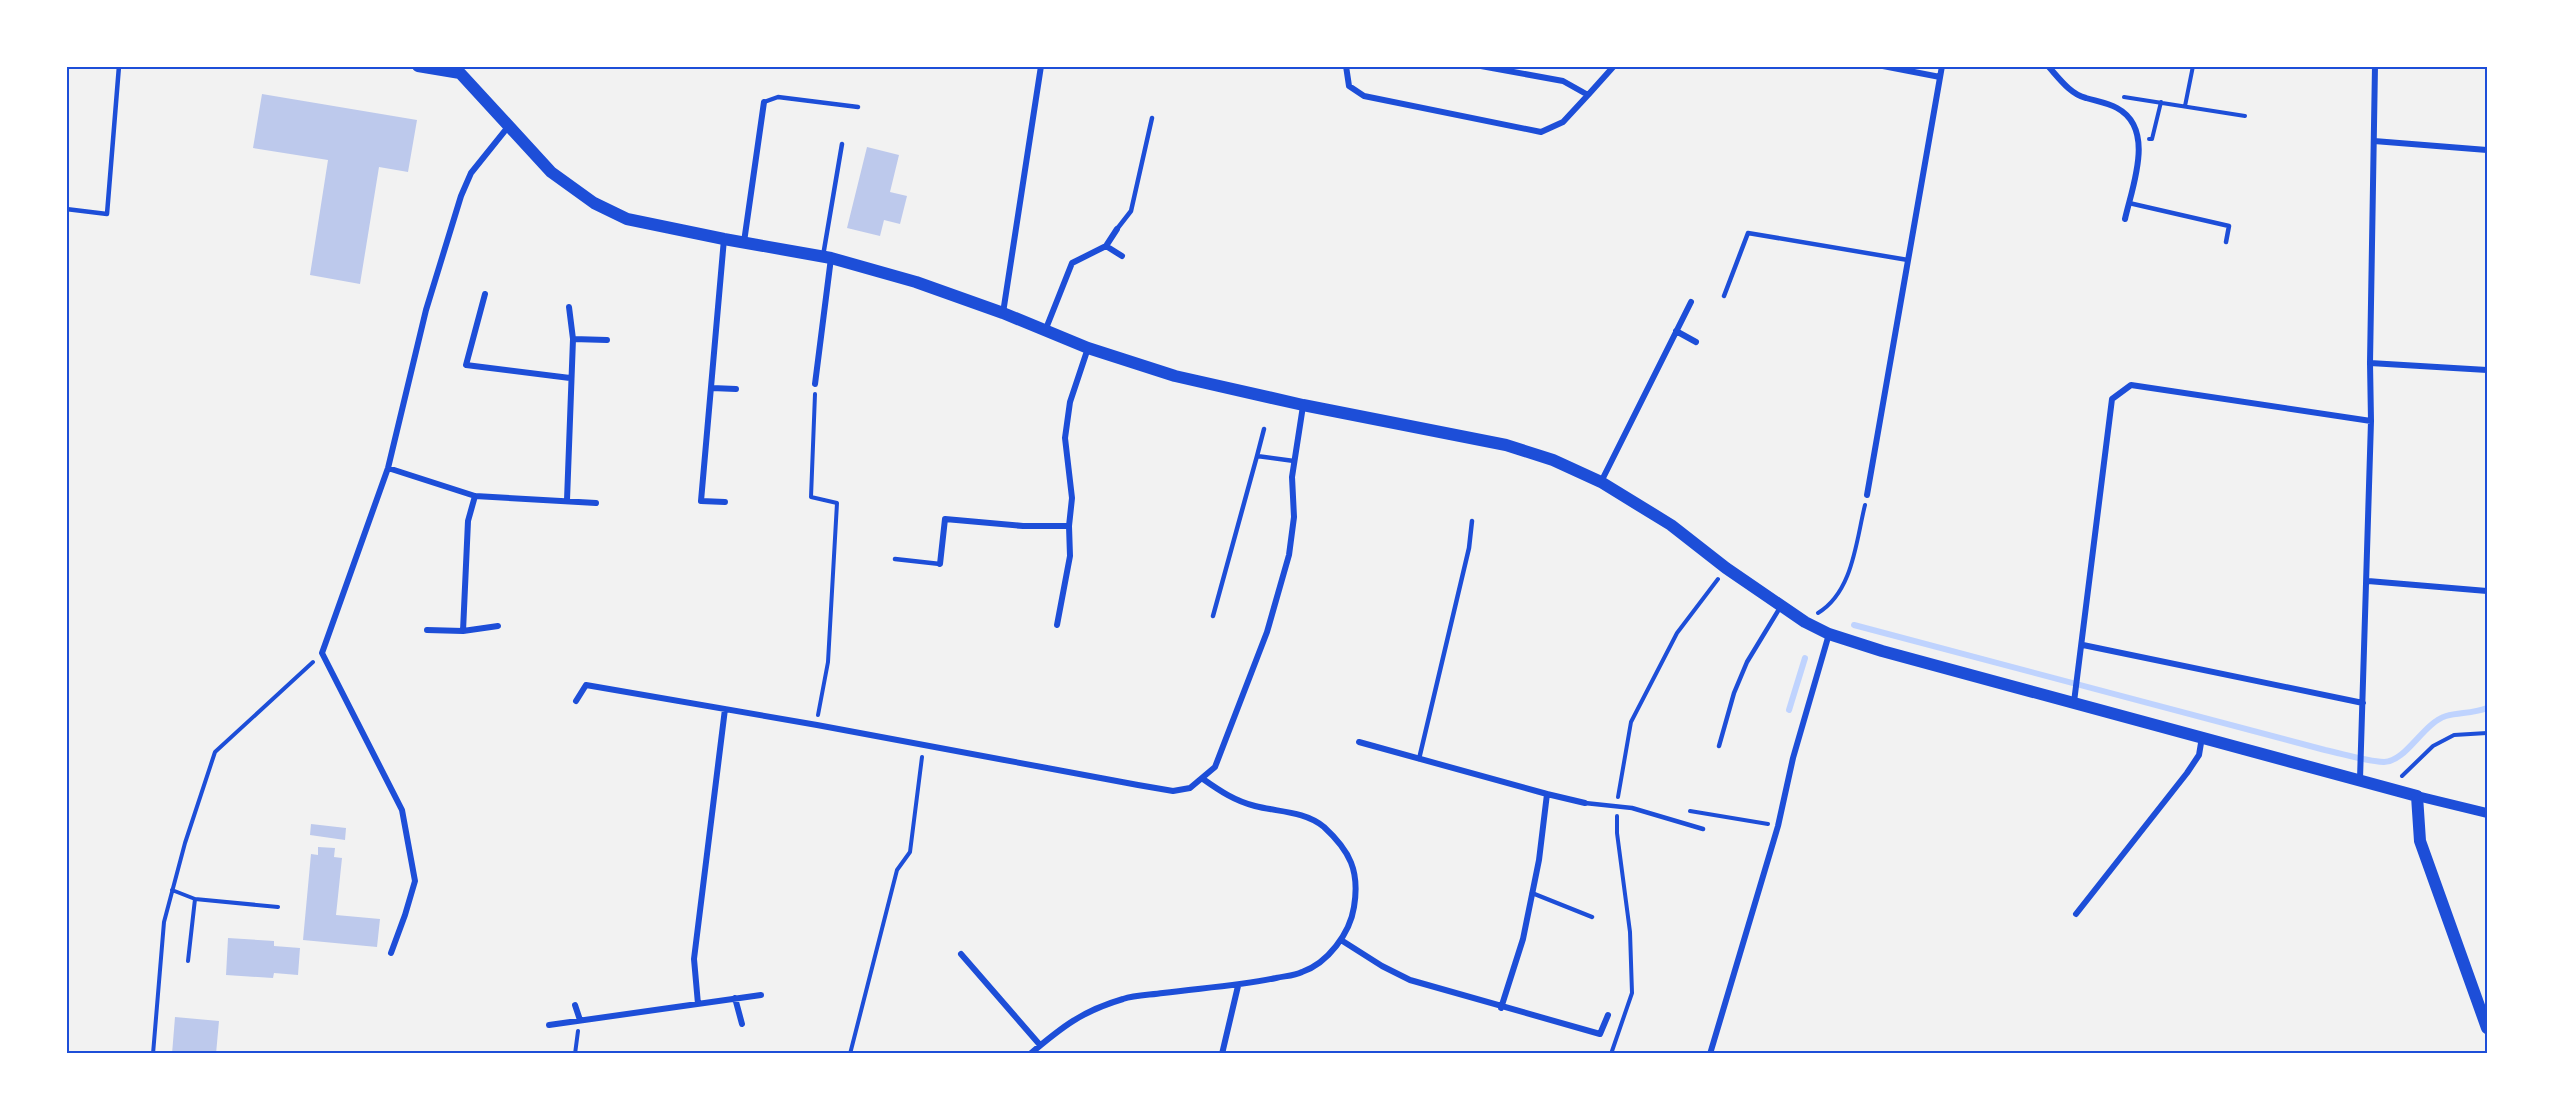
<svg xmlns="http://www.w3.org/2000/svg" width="2553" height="1120" viewBox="0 0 2553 1120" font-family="Quicksand,sans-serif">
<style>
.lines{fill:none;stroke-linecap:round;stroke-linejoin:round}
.stream{stroke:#bfd3fe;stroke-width:6}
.building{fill:#bdc9ec}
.path{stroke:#1d4ed8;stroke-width:4}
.service{stroke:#1d4ed8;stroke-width:4.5}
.minor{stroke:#1d4ed8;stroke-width:6}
.tertiary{stroke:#1d4ed8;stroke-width:10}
.secondary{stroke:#1d4ed8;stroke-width:12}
.neatline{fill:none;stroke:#1d4ed8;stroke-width:2}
</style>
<rect width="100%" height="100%" fill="#f2f2f2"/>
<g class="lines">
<!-- stream -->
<path class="stream" d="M 1854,625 L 2325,750 C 2344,754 2365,761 2384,762 C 2406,762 2423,723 2446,716 C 2460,712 2472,714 2487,708
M 1789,710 L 1805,658"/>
</g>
<!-- building -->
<path class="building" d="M 262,94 L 417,120 L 408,172 L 379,167 L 360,284 L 310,275 L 328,160 L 253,148 Z
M 867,147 L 899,155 L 890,192 L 907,196 L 900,224 L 884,220 L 880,236 L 847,228 Z
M 311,824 L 346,828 L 345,840 L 310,835 Z
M 318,847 L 335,848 L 334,857 L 342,858 L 336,915 L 380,919 L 377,947 L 303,940 L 311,854 L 318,855 Z
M 228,938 L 274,941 L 274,946 L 300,948 L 298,975 L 274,973 L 273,978 L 226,975 Z
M 175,1017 L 219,1021 L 216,1054 L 172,1054 Z"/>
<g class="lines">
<!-- path -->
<path class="path" d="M 2124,97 L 2245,116
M 2185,106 L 2193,66
M 2149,139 L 2152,139 L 2161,102
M 815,394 L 811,497 L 837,503 L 828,662 L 818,715
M 1818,613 C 1853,592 1856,541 1865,505
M 2402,776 L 2433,746 L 2454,735 L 2487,733
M 1618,797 L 1631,722 L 1677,633 L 1718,579
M 1690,811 L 1768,824
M 172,890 L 195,899 L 278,907
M 188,961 L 195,899
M 153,1054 L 164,922 L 185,843 L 215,752 L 313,662
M 575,1054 L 578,1031
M 850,1054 L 897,870 L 910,852 L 922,757
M 1611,1054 L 1632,993 L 1630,932 L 1617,833 L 1617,816"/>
<!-- service -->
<path class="service" d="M 764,102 L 778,97 L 858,107
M 2129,203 L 2229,226 L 2226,242
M 66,209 L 107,214 L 119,66
M 1117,229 L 1131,211 L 1152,118
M 823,256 L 842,144
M 1724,296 L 1748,233 L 1908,260
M 1257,456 L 1264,429
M 895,559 L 940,564
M 1213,616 L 1257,456 L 1294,461
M 1719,746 L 1734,693 L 1747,662 L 1781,606
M 1419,759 L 1469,548 L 1472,521
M 1585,803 L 1632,808 L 1703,829
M 1532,893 L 1592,917"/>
<!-- minor -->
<path class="minor" d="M 1346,66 L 1349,86 L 1364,96 L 1541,132 L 1563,122 L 1588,95 L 1563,81 L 1481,66
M 1883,66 L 1940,77
M 2048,66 C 2059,78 2070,94 2086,98 C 2096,101 2108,103 2117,108 C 2156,129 2132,187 2125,219
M 1588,95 L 1614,66
M 2374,141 L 2487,150
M 724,239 L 701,501 L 725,502
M 744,242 L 764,102
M 1106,246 L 1122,256
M 485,294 L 466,365 L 570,378
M 1003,313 L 1041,66
M 1045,331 L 1072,263 L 1106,246 L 1117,229
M 1676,331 L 1696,342
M 573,339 L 607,340
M 2370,363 L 2487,370
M 815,384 L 831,258
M 712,388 L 736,389
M 388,468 L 475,496 L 596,503
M 1601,482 L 1691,302
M 1867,495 L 1942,66
M 567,500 L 573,339 L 569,307
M 940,564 L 945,519 L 1023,526 L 1069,526 L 1072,498 L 1065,438 L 1070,402 L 1088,348
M 2368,581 L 2487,591
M 1057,625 L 1070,556 L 1069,526
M 427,630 L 463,631 L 498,626
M 463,631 L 468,521 L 475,496
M 2083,645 L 2363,703
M 576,701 L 586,685 L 817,725 L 1138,785 L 1173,791 L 1190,788 L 1215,767 L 1267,632 L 1289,555 L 1294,517 L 1292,477 L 1303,406
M 2074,702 L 2112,399 L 2131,385 L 2371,421
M 1359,742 L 1547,794
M 2360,779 L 2371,421 L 2370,363 L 2375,66
M 2076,914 L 2187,773 L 2199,755 L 2202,737
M 1341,940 L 1382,966 L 1410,980 L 1600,1034 L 1608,1015
M 391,953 L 405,915 L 415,881 L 402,810 L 322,653 L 388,468 L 426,310 L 461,196 L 471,173 L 508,127
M 961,954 L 1040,1045
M 735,998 L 742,1024
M 698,1004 L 694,959 L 725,709
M 575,1005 L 580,1020
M 1501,1008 L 1523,939 L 1539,860 L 1547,794 L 1585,803
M 549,1025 L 761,995
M 1030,1054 C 1062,1027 1082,1011 1123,999 C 1135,995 1150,995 1163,993 C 1201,988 1238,986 1276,978 C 1284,976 1294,976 1302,972 C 1328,963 1350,933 1354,907 C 1360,871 1350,851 1324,827 C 1305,811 1278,812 1255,806 C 1235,801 1220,791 1203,779
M 1222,1054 L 1238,986
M 1710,1054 L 1778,826 L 1793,758 L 1829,634"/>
<!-- tertiary -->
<path class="tertiary" d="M 2417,796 L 2487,813"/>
<!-- secondary -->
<path class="secondary" d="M 418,66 L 460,73
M 460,73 L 551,172 L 594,203 L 627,219 L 724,239 L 831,258 L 916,282 L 1003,313 L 1088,348 L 1175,376 L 1303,405 L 1506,445 L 1553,460 L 1601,482 L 1671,525 L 1726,568 L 1805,622 L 1829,634 L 1882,651 L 2417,796 L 2420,841 L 2487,1028"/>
</g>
<!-- border -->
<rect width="2553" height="1120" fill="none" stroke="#ffffff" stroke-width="135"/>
<rect x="68" y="68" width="2418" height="984" class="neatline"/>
</svg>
